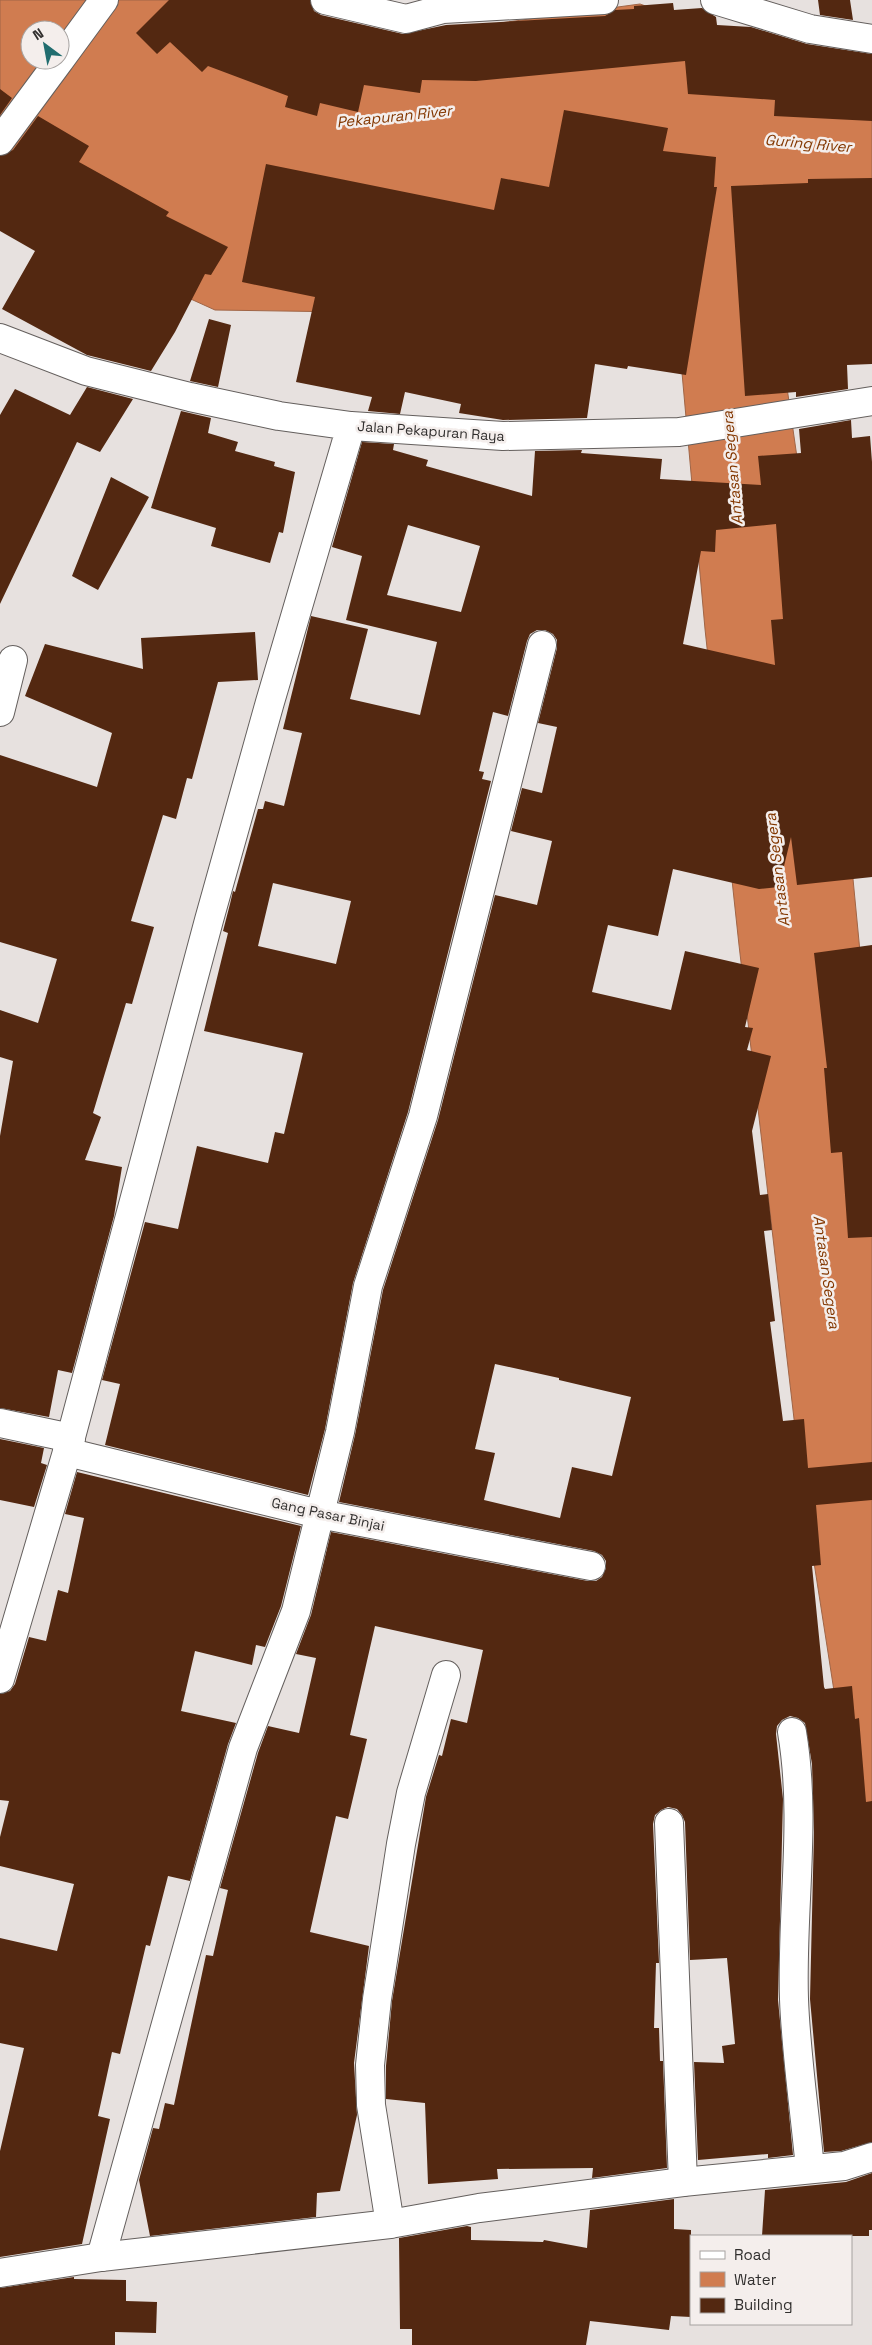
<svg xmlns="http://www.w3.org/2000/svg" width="872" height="2345" viewBox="0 0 872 2345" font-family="'Space Grotesk',sans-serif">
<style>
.water{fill:#d07c50;stroke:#a06546;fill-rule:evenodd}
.building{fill:#532811;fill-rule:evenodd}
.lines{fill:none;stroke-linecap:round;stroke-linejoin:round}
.minor-casing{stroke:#645f5d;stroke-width:30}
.tertiary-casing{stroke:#645f5d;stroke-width:30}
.minor{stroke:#fff;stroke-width:28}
.tertiary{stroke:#fff;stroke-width:28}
.labels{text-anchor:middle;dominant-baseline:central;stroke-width:5;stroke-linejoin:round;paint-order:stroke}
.street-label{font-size:14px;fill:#312f2e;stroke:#f4eeec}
.water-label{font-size:15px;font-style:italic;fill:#833700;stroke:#f4eeec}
</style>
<rect width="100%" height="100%" fill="#e7e1df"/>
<!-- water -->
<path class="water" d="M 0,0 L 250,0 L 397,37 L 640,4 L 777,53 L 872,74 L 872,290 L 775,304 L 844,785 L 872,1077 L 872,1834 L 839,1723 L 801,1479 L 739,945 L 705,629 L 677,317 L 215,310 L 65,242 L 0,201 ZM 30,30 L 60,30 L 60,60 L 30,60 Z"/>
<!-- building -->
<path class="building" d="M 169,0 L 310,0 L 314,11 L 321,15 L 403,34 L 446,25 L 605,16 L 615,10 L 634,9 L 634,6 L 673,3 L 674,10 L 702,8 L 716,17 L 717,25 L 751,27 L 807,44 L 872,54 L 872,121 L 774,116 L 775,100 L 688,94 L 685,61 L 476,81 L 422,80 L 420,93 L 364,85 L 358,112 L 320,103 L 317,116 L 285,107 L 288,96 L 208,66 L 202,72 L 170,42 L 157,54 L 136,33 Z
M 818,0 L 850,0 L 853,20 L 820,15 Z
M 0,89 L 12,98 L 0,115 Z
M 564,110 L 668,128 L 663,151 L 716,157 L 714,187 L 717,187 L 686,375 L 628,366 L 627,369 L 595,364 L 587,418 L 503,420 L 459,413 L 461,404 L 405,392 L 400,414 L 368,411 L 372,397 L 296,382 L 315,297 L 242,282 L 266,164 L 494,210 L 501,178 L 549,187 Z
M 38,116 L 89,146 L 79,162 L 169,212 L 166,216 L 228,247 L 211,275 L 205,274 L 175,332 L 151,371 L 87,355 L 2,309 L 35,251 L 0,231 L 0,156 L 13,150 Z
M 872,178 L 872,364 L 847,365 L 848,389 L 796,397 L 796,392 L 745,396 L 731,186 L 808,183 L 808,179 Z
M 209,319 L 231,325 L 218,387 L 190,381 Z
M 87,387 L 133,399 L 100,452 L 77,442 L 0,604 L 0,415 L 15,389 L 70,415 Z
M 181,411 L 211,418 L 208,433 L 238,442 L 235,451 L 275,462 L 274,466 L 295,472 L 283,533 L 279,532 L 270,563 L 211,546 L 216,528 L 151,508 Z
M 851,420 L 852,438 L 870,436 L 872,462 L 872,877 L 797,885 L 791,837 L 779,887 L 759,889 L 673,869 L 658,936 L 608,925 L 592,992 L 671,1010 L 685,951 L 759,968 L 745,1027 L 753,1028 L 747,1050 L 771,1056 L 752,1131 L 760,1195 L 768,1194 L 772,1230 L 764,1231 L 775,1321 L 770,1322 L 783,1421 L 804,1419 L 808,1468 L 872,1462 L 872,1500 L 816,1505 L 821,1565 L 812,1566 L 824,1687 L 825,1689 L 852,1686 L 855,1719 L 859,1718 L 866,1802 L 872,1801 L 872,2142 L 841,2151 L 824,2152 L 810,1999 L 814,1832 L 812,1764 L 805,1723 L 798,1718 L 790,1716 L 782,1720 L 777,1726 L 776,1734 L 783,1799 L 778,2000 L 793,2155 L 768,2158 L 768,2154 L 698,2160 L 694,2062 L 724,2063 L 722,2046 L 735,2044 L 727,1958 L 690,1960 L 685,1822 L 682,1815 L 677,1809 L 668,1807 L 661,1810 L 655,1815 L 653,1824 L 659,1963 L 656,1963 L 654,2028 L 659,2028 L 660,2061 L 663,2061 L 667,2168 L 592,2178 L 593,2168 L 497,2169 L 498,2179 L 428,2184 L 425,2103 L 386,2099 L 386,2066 L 392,2001 L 426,1797 L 439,1755 L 442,1756 L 451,1719 L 467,1723 L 483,1650 L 375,1626 L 350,1735 L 367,1739 L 348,1819 L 336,1816 L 310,1932 L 369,1946 L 354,2063 L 357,2115 L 340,2191 L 317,2193 L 316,2217 L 150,2236 L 139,2180 L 153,2128 L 159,2129 L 165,2103 L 174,2105 L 206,1955 L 213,1956 L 228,1890 L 220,1888 L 258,1753 L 268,1726 L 299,1733 L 316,1658 L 296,1654 L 311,1615 L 331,1532 L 588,1581 L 596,1581 L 602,1577 L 606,1568 L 606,1561 L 602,1555 L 594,1551 L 339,1502 L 355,1435 L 383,1290 L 438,1120 L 495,895 L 537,905 L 552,841 L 511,831 L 522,788 L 542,793 L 557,727 L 538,723 L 557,648 L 557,640 L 553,634 L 545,630 L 537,630 L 530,634 L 527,641 L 508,716 L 493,712 L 479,771 L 484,772 L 482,779 L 491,781 L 408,1112 L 353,1283 L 325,1429 L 308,1495 L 105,1445 L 120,1384 L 102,1380 L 145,1222 L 178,1229 L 197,1146 L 268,1163 L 275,1132 L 284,1134 L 303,1053 L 204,1031 L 228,933 L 223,931 L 230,904 L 233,891 L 235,892 L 258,809 L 263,809 L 265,801 L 284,806 L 302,733 L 283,729 L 311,616 L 368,629 L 350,699 L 420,715 L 437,642 L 346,620 L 362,556 L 332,547 L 362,442 L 394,444 L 393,450 L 428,460 L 426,466 L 532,496 L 535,451 L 582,450 L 581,453 L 662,459 L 660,479 L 761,485 L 758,456 L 801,453 L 799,429 ZM 776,524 L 783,619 L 771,620 L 775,665 L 683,644 L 701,551 L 715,552 L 716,530 ZM 408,525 L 480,546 L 461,612 L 387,595 ZM 273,883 L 351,901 L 336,964 L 258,946 ZM 495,1364 L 559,1378 L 559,1380 L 631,1397 L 612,1476 L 572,1467 L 560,1518 L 484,1500 L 495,1453 L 475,1449 Z
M 111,477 L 149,497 L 98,590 L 72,576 Z
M 255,632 L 258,680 L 218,682 L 192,779 L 187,778 L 176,819 L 163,815 L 131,921 L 154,927 L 132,1004 L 126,1003 L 93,1113 L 101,1117 L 85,1160 L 122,1167 L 114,1216 L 72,1373 L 58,1370 L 49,1417 L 0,1408 L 0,1136 L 13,1061 L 0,1057 L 0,1010 L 38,1023 L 57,959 L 0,942 L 0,755 L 97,787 L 112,733 L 25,696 L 45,644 L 143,669 L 141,638 Z
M 872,945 L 872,1237 L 848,1238 L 842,1152 L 831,1153 L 824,1068 L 827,1068 L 814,953 Z
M 0,1439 L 44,1448 L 41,1463 L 47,1465 L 34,1507 L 0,1500 Z
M 77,1472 L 301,1526 L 281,1606 L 265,1647 L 256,1645 L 252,1665 L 195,1651 L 181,1711 L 236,1723 L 228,1744 L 190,1881 L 168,1876 L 150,1946 L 146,1945 L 120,2054 L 112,2052 L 98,2116 L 110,2119 L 82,2244 L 0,2257 L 0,2151 L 24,2048 L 0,2043 L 0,1938 L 57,1951 L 74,1884 L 0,1866 L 0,1837 L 9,1801 L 0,1800 L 0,1694 L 10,1691 L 15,1684 L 29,1637 L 46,1641 L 58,1590 L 68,1593 L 84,1518 L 65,1514 Z
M 872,2173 L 872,2230 L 869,2230 L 869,2236 L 762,2236 L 765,2190 L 846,2182 Z
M 674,2199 L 674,2229 L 691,2230 L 691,2317 L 671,2316 L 669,2330 L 590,2321 L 586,2345 L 412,2345 L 412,2329 L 400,2329 L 399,2238 L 467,2226 L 471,2227 L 471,2240 L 543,2242 L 544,2240 L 587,2248 L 590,2210 Z
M 74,2277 L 74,2279 L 126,2280 L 126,2301 L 157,2302 L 156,2333 L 115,2332 L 115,2345 L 0,2345 L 0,2288 Z"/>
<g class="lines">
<defs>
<path id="minor" d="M 325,0 L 406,19 L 443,9 L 604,0
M 715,0 L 810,29 L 872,39
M 60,60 L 104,0
M 0,141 L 60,60
M 0,712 L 13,660
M 0,1423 L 71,1438
M 67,1452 L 319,1514 L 591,1566
M 792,1732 C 807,1820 791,1910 794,1999 C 796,2055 805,2113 810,2169
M 669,1823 L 683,2182
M 390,2224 L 371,2105 L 370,2065 L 377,1999 L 401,1844 L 411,1793 L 446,1675
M 101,2257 L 243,1748 L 296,1611 L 340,1432 L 368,1286 L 423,1116 L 542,645"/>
<path id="tertiary" d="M 0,338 L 86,371 L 190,397 L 279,416 L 351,426 L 503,436 L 679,432 L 872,401
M 0,1679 L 67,1452 L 209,920 L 270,702 L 351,426
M 0,2273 L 101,2257 L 390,2224 L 479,2208 L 683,2182 L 844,2166 L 872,2157"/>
</defs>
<!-- minor casing -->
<use href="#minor" class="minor-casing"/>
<!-- tertiary casing -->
<use href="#tertiary" class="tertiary-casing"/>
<!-- minor -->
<use href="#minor" class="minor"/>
<!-- tertiary -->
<use href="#tertiary" class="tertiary"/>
</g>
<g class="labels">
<!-- street labels -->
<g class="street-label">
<text transform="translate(431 431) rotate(4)">Jalan Pekapuran Raya</text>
<text transform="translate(328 1514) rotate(12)">Gang Pasar Binjai</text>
</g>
<!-- water labels -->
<g class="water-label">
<text transform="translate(394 116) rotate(-6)">Pekapuran River</text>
<text transform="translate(808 143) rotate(5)">Guring River</text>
<text transform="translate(732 468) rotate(-95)">Antasan Segera</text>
<text transform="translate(777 870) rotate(-97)">Antasan Segera</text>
<text transform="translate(827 1272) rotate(82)">Antasan Segera</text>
</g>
</g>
<!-- legend -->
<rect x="690" y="2235" width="162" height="90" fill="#f4eeec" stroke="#a6a2a0"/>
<rect x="700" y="2251" width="25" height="8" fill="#ffffff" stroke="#a6a2a0"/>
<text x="734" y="2260" font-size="15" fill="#312f2e">Road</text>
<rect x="700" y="2272" width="25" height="15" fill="#d07c50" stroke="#a6a2a0"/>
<text x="734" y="2285" font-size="15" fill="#312f2e">Water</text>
<rect x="700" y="2298" width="25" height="15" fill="#532811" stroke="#a6a2a0"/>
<text x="734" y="2310" font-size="15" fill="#312f2e">Building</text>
<!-- north arrow -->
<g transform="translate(45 45) rotate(328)"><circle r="24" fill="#f4eeec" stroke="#a6a2a0"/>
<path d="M0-4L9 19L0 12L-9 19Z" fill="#216d6f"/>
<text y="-8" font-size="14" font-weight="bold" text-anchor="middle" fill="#312f2e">N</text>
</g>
</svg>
